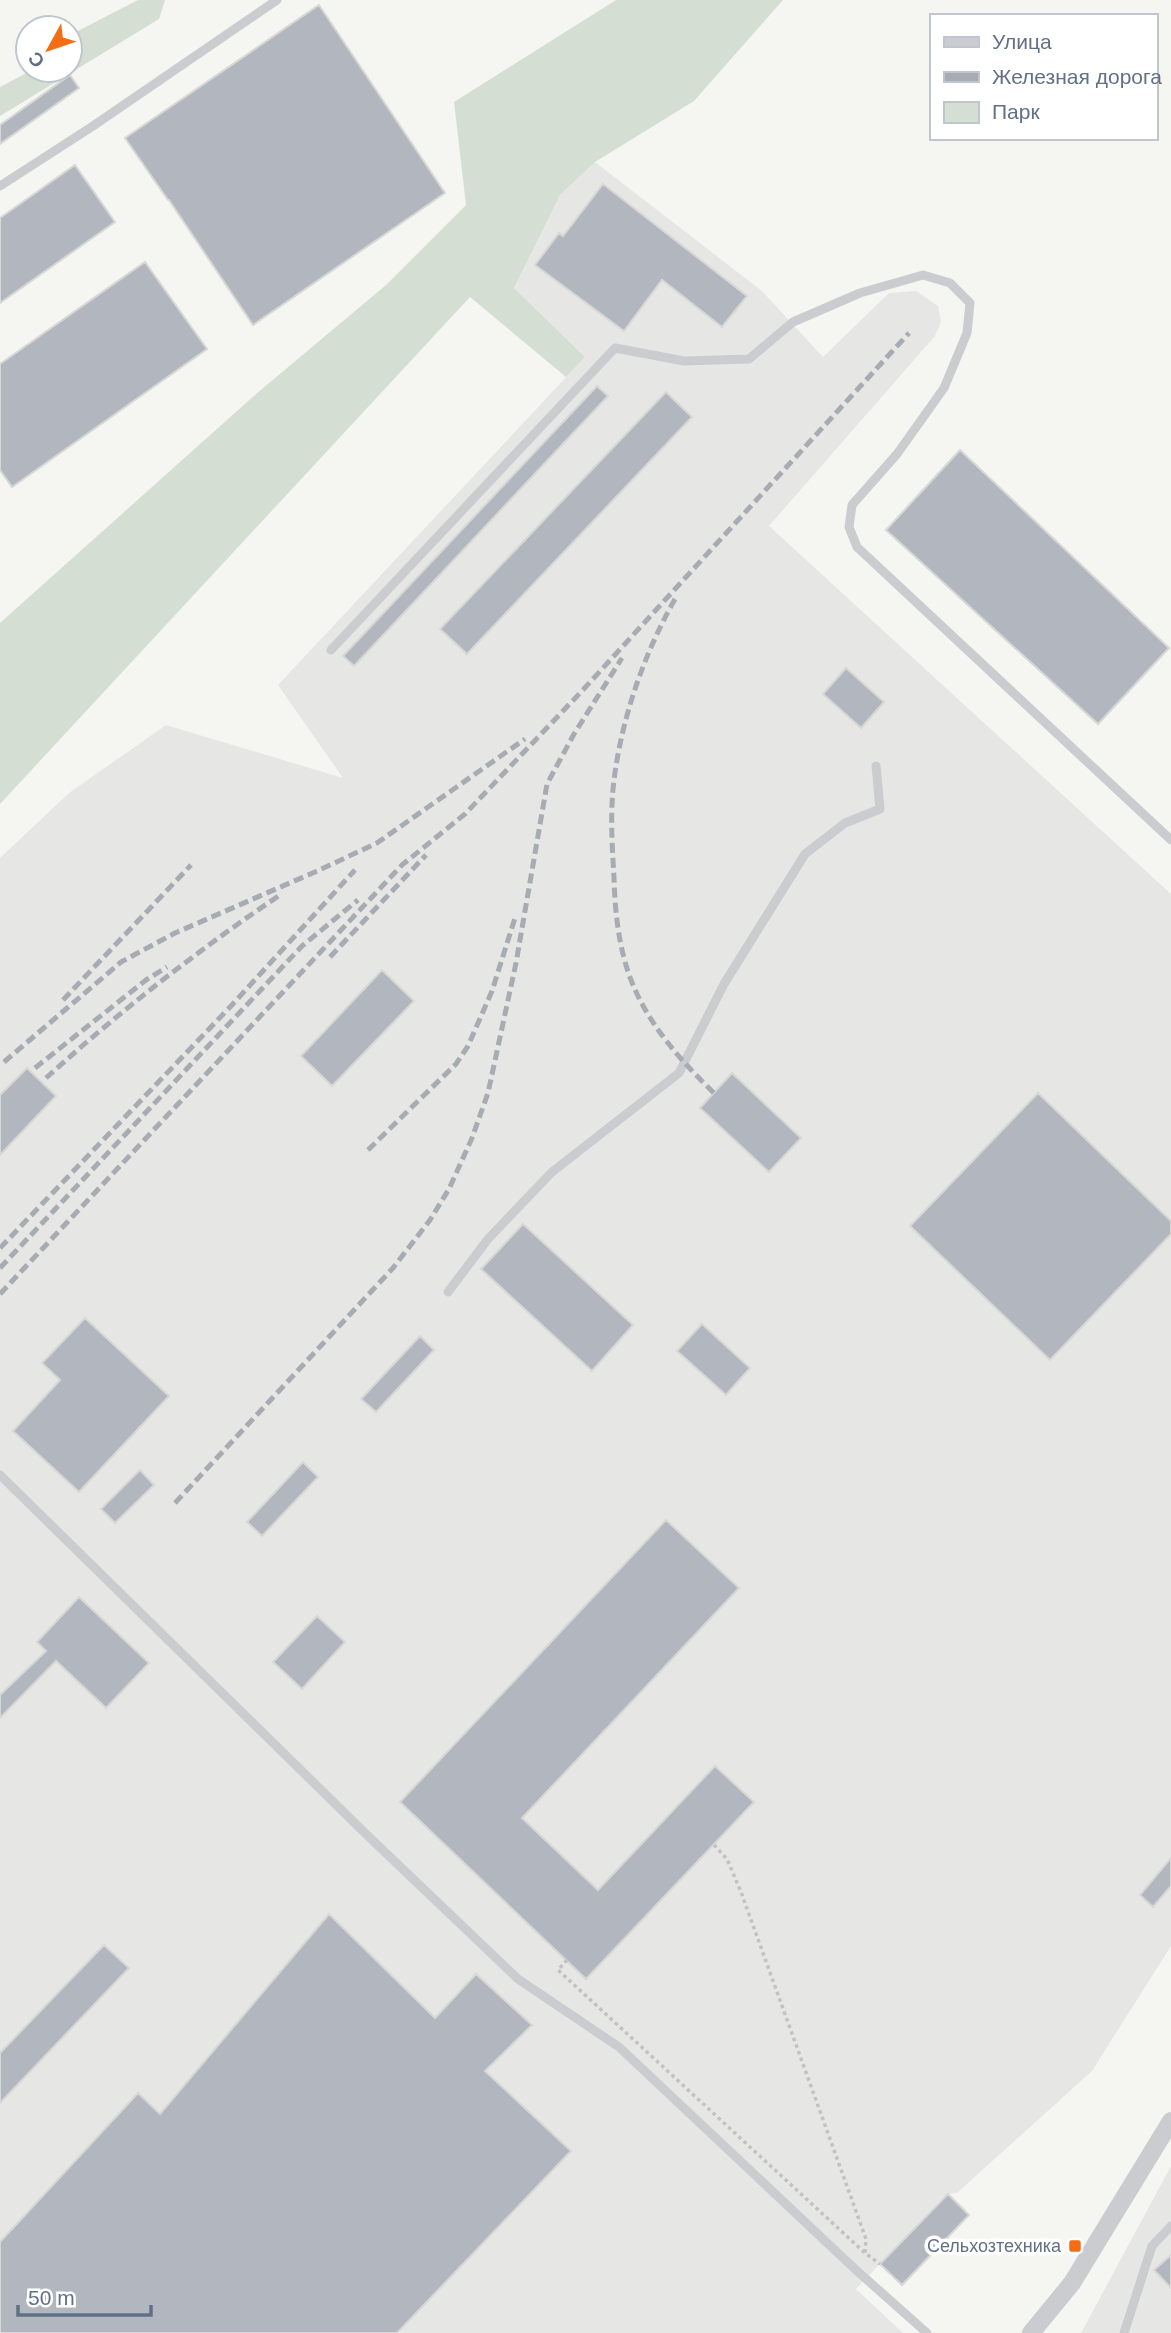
<svg xmlns="http://www.w3.org/2000/svg" width="1171" height="2333" viewBox="0 0 1171 2333" font-family="Arial,sans-serif">
<style>
.built{fill:#e6e7e5}
.green{fill:#d5ded2}
.building{fill:#b2b7bf;stroke:#d7d7d5;stroke-width:2}
.lines{fill:none;stroke-linecap:round;stroke-linejoin:round}
.path{stroke:#c0c2c4;stroke-width:3.5;stroke-dasharray:3.5 3.5;stroke-linecap:butt}
.service{stroke:#caccd0;stroke-width:9}
.minor{stroke:#caccd0;stroke-width:18}
.rail{stroke:#a7abb2;stroke-width:5;stroke-dasharray:10 5;stroke-linecap:butt}
.poi-dot{fill:#f46d14;stroke:#fff;stroke-width:2.5}
.labels{text-anchor:middle;dominant-baseline:central;stroke-width:7;stroke-linejoin:round;paint-order:stroke}
.poi-label{font-size:18px;fill:#627086;stroke:#fff;text-anchor:end}
</style>
<rect width="100%" height="100%" fill="#f5f6f2"/>
<!-- built -->
<path class="built" d="M 595,162 L 762,291 L 823,357 L 889,293 L 916,291 L 938,306 L 941,322 L 935,336 L 769,526 L 1171,894 L 1171,1946 L 1092,2071 L 957,2193 L 948,2194 L 943,2197 L 856,2289 L 903,2333 L 0,2333 L 0,858 L 69,793 L 166,725 L 343,778 L 278,685 L 585,357 L 514,288 L 560,195 Z
M 1171,2166 L 1171,2333 L 1081,2333 Z"/>
<!-- green -->
<path class="green" d="M 138,0 L 165,0 L 159,19 L 0,116 L 0,87 L 32,70 L 70,70 L 70,35 Z
M 616,0 L 783,0 L 694,101 L 595,162 L 560,195 L 514,288 L 585,357 L 566,377 L 470,297 L 0,804 L 0,623 L 256,394 L 386,285 L 466,205 L 454,102 Z"/>
<!-- building -->
<path class="building" d="M 319,5 L 445,193 L 253,325 L 169,200 L 168,200 L 125,138 Z
M 70,75 L 79,88 L 0,144 L 0,125 Z
M 75,165 L 115,222 L 0,303 L 0,218 Z
M 603,184 L 747,296 L 722,327 L 662,280 L 624,331 L 535,265 L 559,233 L 563,236 Z
M 145,262 L 207,349 L 12,487 L 0,470 L 0,364 Z
M 597,386 L 608,396 L 354,666 L 343,656 Z
M 666,392 L 692,417 L 467,654 L 440,629 Z
M 960,450 L 1169,648 L 1098,724 L 886,530 Z
M 846,668 L 884,702 L 861,728 L 823,694 Z
M 382,970 L 414,1001 L 332,1086 L 301,1056 Z
M 27,1068 L 56,1096 L 0,1155 L 0,1095 Z
M 732,1073 L 801,1138 L 769,1172 L 700,1108 Z
M 1038,1093 L 1171,1221 L 1171,1234 L 1050,1360 L 910,1226 Z
M 523,1224 L 633,1325 L 592,1371 L 481,1269 Z
M 85,1318 L 169,1396 L 79,1492 L 13,1431 L 60,1380 L 42,1363 Z
M 702,1324 L 750,1368 L 726,1395 L 677,1351 Z
M 420,1336 L 434,1350 L 376,1412 L 361,1399 Z
M 303,1462 L 318,1477 L 262,1536 L 247,1522 Z
M 140,1470 L 154,1485 L 115,1523 L 101,1509 Z
M 666,1520 L 739,1588 L 522,1818 L 598,1890 L 715,1766 L 754,1802 L 586,1979 L 400,1802 Z
M 79,1597 L 149,1663 L 106,1708 L 56,1661 L 0,1718 L 0,1695 L 46,1651 L 37,1642 Z
M 317,1616 L 345,1642 L 302,1689 L 273,1662 Z
M 1171,1858 L 1171,1886 L 1153,1907 L 1140,1895 Z
M 329,1914 L 435,2018 L 476,1974 L 532,2025 L 485,2071 L 571,2151 L 397,2333 L 0,2333 L 0,2242 L 138,2093 L 160,2114 Z
M 104,1945 L 129,1968 L 0,2103 L 0,2053 Z
M 948,2194 L 969,2215 L 902,2285 L 880,2264 Z
M 1171,2255 L 1171,2288 L 1154,2270 Z"/>
<g class="lines">
<!-- path -->
<path class="path" d="M 714,1845 L 727,1859 L 741,1892 L 866,2239 L 865,2253
M 567,1960 L 558,1970 L 865,2253 L 880,2264"/>
<!-- service -->
<path class="service" d="M 0,186 L 93,126 L 277,0
M 331,650 L 615,348 L 684,361 L 749,359 L 793,322 L 860,293 L 923,275 L 950,283 L 970,303 L 967,333 L 944,388 L 897,454 L 852,505 L 849,527 L 857,547 L 1171,840
M 448,1292 L 488,1239 L 552,1172 L 679,1073 L 724,984 L 805,854 L 845,823 L 880,809 L 876,766
M 0,1475 L 367,1835 L 518,1979 L 619,2047 L 856,2270 L 927,2333
M 1124,2333 L 1152,2246 L 1171,2226"/>
<!-- minor -->
<path class="minor" d="M 1031,2333 L 1072,2283 L 1171,2121"/>
<!-- rail -->
<path class="rail" d="M 675,599 C 644,654 622,717 614,780 C 610,812 612,845 614,877 C 615,917 620,960 638,996 C 656,1033 685,1065 714,1093
M 330,957 L 426,855
M 63,1000 L 191,865
M 4,1062 L 121,962 L 175,933 L 315,872 L 377,843 L 525,739
M 35,1068 L 146,980 L 167,967
M 46,1078 C 119,1012 198,950 280,895
M 368,1150 L 456,1064 L 468,1046 L 492,991 L 515,918
M 0,1248 L 231,1006 L 355,870
M 0,1268 L 302,946 L 358,900
M 0,1294 L 402,865 L 465,814 L 581,692 L 909,333
M 175,1503 L 393,1268 L 430,1220 L 449,1189 L 472,1138 L 488,1093 L 516,963 L 547,784 L 574,734 L 622,658"/>
</g>
<!-- markers -->
<rect class="poi-dot" x="1068" y="2239" width="14" height="14" rx="3.5"/>
<g class="labels">
<!-- poi labels -->
<g class="poi-label">
<text x="1061" y="2246">Сельхозтехника</text>
</g>
</g>
<!-- legend -->
<rect x="930" y="14" width="228" height="126" fill="#ffffff" stroke="#c0c6cf" stroke-width="2"/>
<rect x="944" y="37" width="35" height="10" fill="#caccd0" stroke="#c0c6cf" stroke-width="2"/>
<text x="992" y="49" font-size="21" fill="#627086">Улица</text>
<rect x="944" y="72" width="35" height="10" fill="#a7abb2" stroke="#c0c6cf" stroke-width="2"/>
<text x="992" y="84" font-size="21" fill="#627086">Железная дорога</text>
<rect x="944" y="102" width="35" height="21" fill="#d5ded2" stroke="#c0c6cf" stroke-width="2"/>
<text x="992" y="119" font-size="21" fill="#627086">Парк</text>
<!-- north arrow -->
<g transform="translate(49 49) rotate(230)"><circle r="33" fill="#ffffff" stroke="#c0c6cf" stroke-width="2"/>
<path d="M0-5L12 26L0 18L-12 26Z" fill="#f46d14"/>
<text y="-10" font-size="19" font-weight="bold" text-anchor="middle" fill="#627086">С</text>
</g>
<!-- scale -->
<path d="M18 2305v10h133v-10" fill="none" stroke="#627086" stroke-width="3.5"/>
<text x="28" y="2305" font-size="21" fill="#627086" stroke="#ffffff" stroke-width="5" paint-order="stroke">50 m</text>
</svg>
